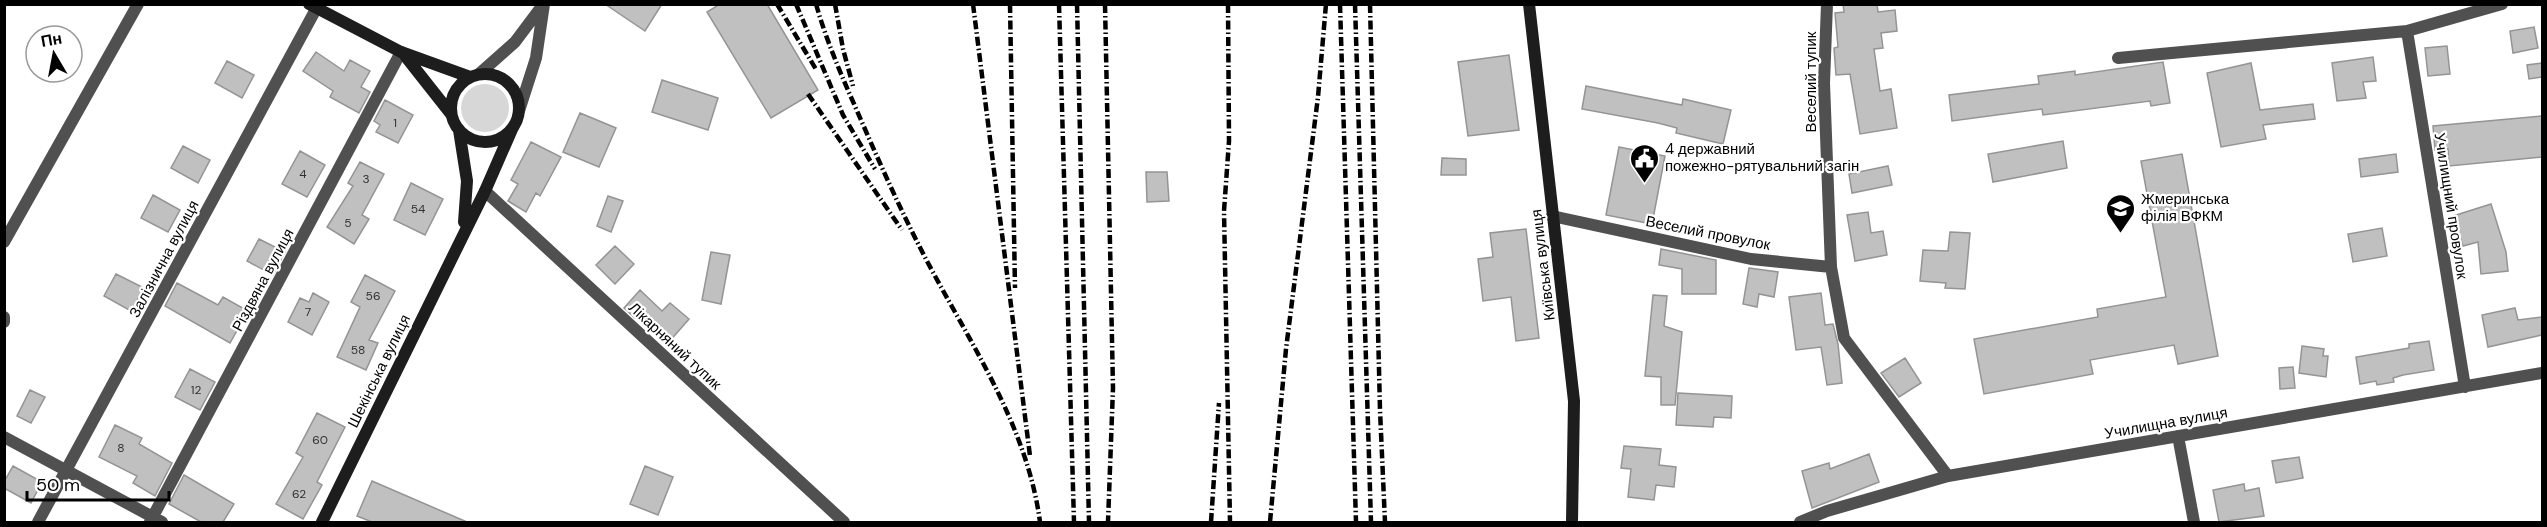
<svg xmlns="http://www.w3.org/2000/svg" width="2547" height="527" viewBox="0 0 2547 527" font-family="'DM Sans',sans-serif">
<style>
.green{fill:#d7d7d7}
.building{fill:#c0c0c0;stroke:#949494;stroke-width:1.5}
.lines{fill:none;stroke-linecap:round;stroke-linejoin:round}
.street{stroke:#505050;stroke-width:12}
.secondary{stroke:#1d1d1d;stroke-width:12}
.rail{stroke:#000;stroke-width:4.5;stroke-dasharray:9 3 1.5 3;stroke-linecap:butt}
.labels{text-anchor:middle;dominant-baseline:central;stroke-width:4.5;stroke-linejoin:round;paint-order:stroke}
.number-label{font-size:12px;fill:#303030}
.street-label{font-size:15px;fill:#000;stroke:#fff}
.poi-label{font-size:15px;fill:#000;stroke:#fff;text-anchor:start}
</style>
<rect width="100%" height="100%" fill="#fff"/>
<!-- green -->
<path class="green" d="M461 108a24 24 0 1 1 48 0a24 24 0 1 1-48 0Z"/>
<!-- building -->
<path class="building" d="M 605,4 L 662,4 L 645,31 Z
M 720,4 L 767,4 L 818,90 L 771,118 L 707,12 Z
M 1843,4 L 1877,4 L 1878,12 L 1895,10 L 1897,31 L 1881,33 L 1883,48 L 1874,49 L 1880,91 L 1891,89 L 1897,128 L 1860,134 L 1850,74 L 1836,75 L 1834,48 L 1838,47 L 1835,13 L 1844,12 Z
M 2534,27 L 2538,48 L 2513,53 L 2510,31 Z
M 2447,46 L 2450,74 L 2428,76 L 2425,48 Z
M 316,52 L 344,71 L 350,60 L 370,71 L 361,87 L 370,92 L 359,113 L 330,97 L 333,91 L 303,71 Z
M 1509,55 L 1519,130 L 1468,136 L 1458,62 Z
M 2373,57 L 2376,81 L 2363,82 L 2366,98 L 2337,101 L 2332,63 Z
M 227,61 L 254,75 L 242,98 L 215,83 Z
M 2163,62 L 2170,103 L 2151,106 L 2150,101 L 2043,115 L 2042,109 L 1952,121 L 1949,95 L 2039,84 L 2038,76 L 2075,71 L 2075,75 Z
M 2251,63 L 2260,110 L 2313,104 L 2315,119 L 2263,125 L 2266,139 L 2221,147 L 2207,73 Z
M 2542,63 L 2542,77 L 2529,79 L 2527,65 Z
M 662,80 L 718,98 L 708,130 L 652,112 Z
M 1586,86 L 1682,105 L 1683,99 L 1731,110 L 1723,144 L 1676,133 L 1677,128 L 1658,123 L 1582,109 Z
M 385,100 L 413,115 L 398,143 L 376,132 L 380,125 L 374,121 Z
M 580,113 L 616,128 L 599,167 L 563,152 Z
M 2542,116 L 2542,157 L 2449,166 L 2448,149 L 2435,150 L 2433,126 Z
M 2063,141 L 2067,168 L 1993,182 L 1988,154 Z
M 531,142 L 561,157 L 540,196 L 536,193 L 526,212 L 508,201 L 518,184 L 511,180 Z
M 183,146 L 210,160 L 198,183 L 171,168 Z
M 1619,147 L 1665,156 L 1652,224 L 1606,215 Z
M 300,151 L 325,165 L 307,197 L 282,184 Z
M 2182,154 L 2218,356 L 2178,364 L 2174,345 L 2090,360 L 2093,374 L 1984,394 L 1974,339 L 2098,317 L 2097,309 L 2166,297 L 2141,161 Z
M 2396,154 L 2398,172 L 2361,177 L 2359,159 Z
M 1442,158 L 1466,159 L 1466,175 L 1441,175 Z
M 360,162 L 384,174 L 362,215 L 369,219 L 354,244 L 327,227 L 353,186 L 348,183 Z
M 1888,166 L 1892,185 L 1852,193 L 1849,174 Z
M 1146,172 L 1167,172 L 1169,201 L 1147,202 Z
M 411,183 L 443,199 L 425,235 L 394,220 Z
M 153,195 L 180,210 L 168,232 L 141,218 Z
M 608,196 L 623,201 L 611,232 L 597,226 Z
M 2491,204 L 2506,252 L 2508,271 L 2481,274 L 2478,242 L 2463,246 L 2453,216 Z
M 1868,212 L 1871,233 L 1883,231 L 1887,255 L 1855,261 L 1847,215 Z
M 2382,228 L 2387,256 L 2353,262 L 2348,234 Z
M 1526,229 L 1539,338 L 1516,341 L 1511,297 L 1483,301 L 1478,259 L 1493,257 L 1490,233 Z
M 1950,232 L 1970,233 L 1965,289 L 1945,288 L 1946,283 L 1920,281 L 1923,250 L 1948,251 Z
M 259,239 L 285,252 L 273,275 L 247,261 Z
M 615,246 L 634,264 L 615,284 L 596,265 Z
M 1661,249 L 1716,260 L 1716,294 L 1682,294 L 1682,269 L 1659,265 Z
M 711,252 L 730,255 L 721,304 L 702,300 Z
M 1749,268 L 1778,272 L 1774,297 L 1759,294 L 1757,307 L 1743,304 Z
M 116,274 L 144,288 L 131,311 L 104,296 Z
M 365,275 L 395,291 L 369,340 L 378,343 L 366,370 L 337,357 L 360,307 L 351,302 Z
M 177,283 L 218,305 L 223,297 L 248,311 L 230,343 L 165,306 Z
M 640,290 L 662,311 L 670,303 L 689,319 L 669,342 L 638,316 L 635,318 L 624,308 Z
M 313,293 L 329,302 L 312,335 L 288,322 L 300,298 L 309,302 Z
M 1821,293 L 1825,325 L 1833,324 L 1838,344 L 1842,383 L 1827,385 L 1821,347 L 1796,350 L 1789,297 Z
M 1653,295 L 1667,296 L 1664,326 L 1682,332 L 1675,405 L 1661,405 L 1661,377 L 1645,376 Z
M 2515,308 L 2518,320 L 2542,317 L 2542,335 L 2488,347 L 2482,315 Z
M 2429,341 L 2434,370 L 2403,375 L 2393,378 L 2394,382 L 2377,385 L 2376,381 L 2360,384 L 2356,357 L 2409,348 L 2409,344 Z
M 2302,346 L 2324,349 L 2323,356 L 2328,356 L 2326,377 L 2299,373 Z
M 1905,358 L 1921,383 L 1899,397 L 1881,373 Z
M 2293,367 L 2295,388 L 2280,389 L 2279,368 Z
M 190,369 L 215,382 L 200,410 L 175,397 Z
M 30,390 L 45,397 L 31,423 L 17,416 Z
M 1678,393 L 1732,396 L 1731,418 L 1714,417 L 1713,427 L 1676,425 Z
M 317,413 L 345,427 L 317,482 L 322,485 L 303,519 L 276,504 L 303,457 L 296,453 Z
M 115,425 L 142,438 L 139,444 L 172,463 L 155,496 L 133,483 L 137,476 L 99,457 Z
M 1624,446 L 1661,449 L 1659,465 L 1676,467 L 1674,487 L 1656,485 L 1654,500 L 1628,497 L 1631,469 L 1621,468 Z
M 1869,454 L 1879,482 L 1812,508 L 1802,471 L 1829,463 L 1830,469 Z
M 2299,457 L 2303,478 L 2276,483 L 2272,461 Z
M 13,466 L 42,482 L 31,503 L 4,488 L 4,482 Z
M 645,466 L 673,477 L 658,515 L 630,504 Z
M 184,475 L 234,504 L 223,522 L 201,522 L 169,504 Z
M 372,481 L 467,522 L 372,522 L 357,516 Z
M 2244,484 L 2245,491 L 2259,488 L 2264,516 L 2219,522 L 2213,490 Z"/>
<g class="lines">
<!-- street -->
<path class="street" d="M 1827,4 L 1824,83 L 1831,267 L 1844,338 L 1948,476
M 2118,58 L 2407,31
M 479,74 L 515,42 L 542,6
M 519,111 L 536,58 L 544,4
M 485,191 L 844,522
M 1552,216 L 1751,259 L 1831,267
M 4,242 L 138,4
M 4,317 L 4,322
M 2465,387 L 2407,31 L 2502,4
M 2178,436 L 2194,522
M 4,437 L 162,522
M 38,522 L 316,9
M 150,522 L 401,52
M 1800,522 L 1827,511 L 1948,476 L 2542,373"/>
<!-- secondary -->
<path class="secondary" d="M 309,4 L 401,52 L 470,77
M 1529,4 L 1574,401 L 1572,522
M 406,57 L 451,114
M451 108a34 34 0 1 1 68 0a34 34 0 1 1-68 0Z
M 459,130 L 467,181 L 464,222
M 322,522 L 485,191 L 513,127"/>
<!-- rail -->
<path class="rail" d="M 777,4 L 817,71
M 796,4 L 843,115 L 875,169
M 816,4 C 829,50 849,92 868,136 C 889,184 910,230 935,276 C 978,355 1028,432 1040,522
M 835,4 L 843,49 L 853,86
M 973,4 L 1030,456
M 1010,4 L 1015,288
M 1059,4 L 1074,522
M 1077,4 L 1089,522
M 1105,4 L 1113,388 L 1108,522
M 1228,4 L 1229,141 L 1224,211 L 1230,522
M 1340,4 L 1356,522
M 1355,4 L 1371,522
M 1370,4 L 1380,410 L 1385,522
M 808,94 L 902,230
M 1211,522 L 1219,403
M 1270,522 L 1286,349 L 1318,97 L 1326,4"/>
</g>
<!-- icons -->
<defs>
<symbol id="civic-pin" viewBox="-11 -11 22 30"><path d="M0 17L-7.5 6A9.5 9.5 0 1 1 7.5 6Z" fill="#000" stroke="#fff"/><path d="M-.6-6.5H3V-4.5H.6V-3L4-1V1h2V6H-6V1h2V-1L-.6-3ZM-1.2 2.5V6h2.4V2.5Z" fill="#fff"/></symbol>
<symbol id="university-pin" viewBox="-11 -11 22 30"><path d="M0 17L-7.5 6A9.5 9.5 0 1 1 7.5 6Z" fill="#000" stroke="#fff"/><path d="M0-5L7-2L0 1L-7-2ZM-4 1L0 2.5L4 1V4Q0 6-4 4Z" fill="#fff"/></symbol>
</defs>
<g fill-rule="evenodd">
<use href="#civic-pin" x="1628" y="142" width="33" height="45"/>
<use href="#university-pin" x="2104" y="192" width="33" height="45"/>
</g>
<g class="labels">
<!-- number labels -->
<g class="number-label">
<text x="395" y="123">1</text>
<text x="303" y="174">4</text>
<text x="366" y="179">3</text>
<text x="418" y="209">54</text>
<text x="348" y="223">5</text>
<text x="373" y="296">56</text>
<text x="308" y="312">7</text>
<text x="358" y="350">58</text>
<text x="196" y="390">12</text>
<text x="320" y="440">60</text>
<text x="121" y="448">8</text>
<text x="299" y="494">62</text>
</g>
<!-- street labels -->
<g class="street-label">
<text transform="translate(1811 82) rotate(-90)">Веселий тупик</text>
<text transform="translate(2451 206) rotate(81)">Училищний провулок</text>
<text transform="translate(1708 233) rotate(11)">Веселий провулок</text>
<text transform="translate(164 259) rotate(-62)">Залізнична вулиця</text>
<text transform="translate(1543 265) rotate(-97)">Київська вулиця</text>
<text transform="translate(263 280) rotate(-62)">Різдвяна вулиця</text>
<text transform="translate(675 346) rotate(43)">Лікарняний тупик</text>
<text transform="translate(379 371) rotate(-64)">Шекінська вулиця</text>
<text transform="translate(2166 423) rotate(-10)">Училищна вулиця</text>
</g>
<!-- poi labels -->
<g class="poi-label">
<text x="1665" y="149">4 державний<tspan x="1665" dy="17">пожежно-рятувальний загін</tspan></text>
<text x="2141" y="199">Жмеринська<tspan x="2141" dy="17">філія ВФКМ</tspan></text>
</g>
</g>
<!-- border -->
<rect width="2547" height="527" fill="none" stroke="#000000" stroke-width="12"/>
<!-- north arrow -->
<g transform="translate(54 54) rotate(350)"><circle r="28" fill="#ffffff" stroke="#999999" stroke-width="1.5"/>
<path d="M0-4.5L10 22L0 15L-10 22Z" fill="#000000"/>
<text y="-9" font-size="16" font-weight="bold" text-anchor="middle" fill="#000000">Пн</text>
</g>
<!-- scale -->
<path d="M27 491v9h142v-9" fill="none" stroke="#000000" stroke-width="3"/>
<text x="36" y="491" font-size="18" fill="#000000" stroke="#ffffff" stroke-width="4.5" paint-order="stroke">50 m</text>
</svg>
